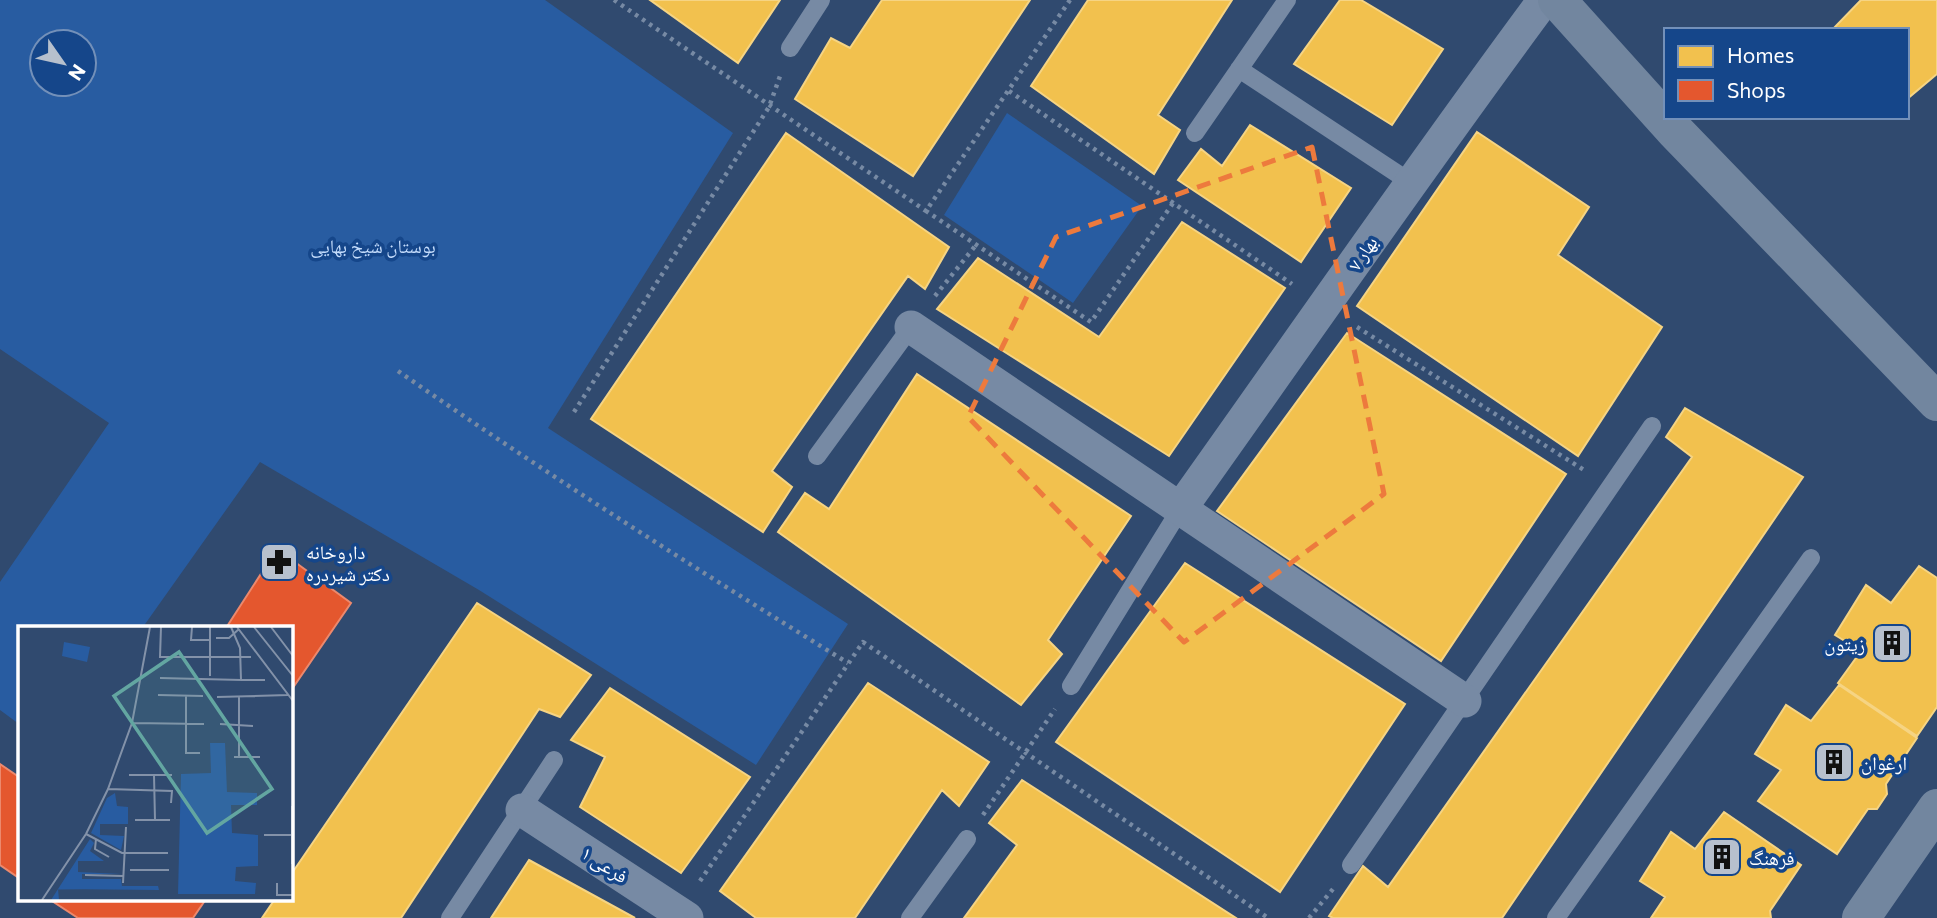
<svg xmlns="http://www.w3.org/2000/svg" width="1937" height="918" viewBox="0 0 1937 918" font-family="Commissioner,'Noto Naskh Arabic',sans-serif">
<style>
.green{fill:#285ca1;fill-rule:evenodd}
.homes{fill:#f2c14e;stroke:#f6d483;stroke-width:2}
.shops{fill:#e4572e;stroke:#ec896d;stroke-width:2}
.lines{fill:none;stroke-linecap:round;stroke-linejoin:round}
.path{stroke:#778aa4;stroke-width:4.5;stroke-dasharray:3.5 5;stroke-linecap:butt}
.lane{stroke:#778aa4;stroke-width:18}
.street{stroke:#778aa4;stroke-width:33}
.secondary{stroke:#72869f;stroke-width:38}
.marked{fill:none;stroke:#ed7a3d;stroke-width:5;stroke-dasharray:14 9;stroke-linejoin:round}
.labels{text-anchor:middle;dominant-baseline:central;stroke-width:7;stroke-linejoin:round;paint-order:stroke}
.park-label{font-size:19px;fill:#c3dbfb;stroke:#15468a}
.street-label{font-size:19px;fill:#fff;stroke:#15468a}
.poi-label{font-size:19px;fill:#fff;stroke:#15468a;text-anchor:start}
.inset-road{fill:none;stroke:#8392a9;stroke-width:2}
.view{fill:#63a6a1;fill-opacity:0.15;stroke:#63a6a1;stroke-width:3.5}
.inset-edge{fill:none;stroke:#fff;stroke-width:3.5}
</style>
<rect width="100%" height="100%" fill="#304a6f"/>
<!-- green -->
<path class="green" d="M 0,0 L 545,0 L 733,133 L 548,428 L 848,624 L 756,765 L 479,590 L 260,462 L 143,627 L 19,628 L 19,724 L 0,710 L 0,582 L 109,423 L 0,349 ZM 42,42 L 84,42 L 84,84 L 42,84 Z
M 1007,113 L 1142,206 L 1073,303 L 944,215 Z"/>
<!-- homes -->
<path class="homes" d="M 650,0 L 780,0 L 738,63 Z
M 882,0 L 1030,0 L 913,176 L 795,99 L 831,38 L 850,48 Z
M 1088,0 L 1232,0 L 1158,115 L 1180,130 L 1154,174 L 1031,86 Z
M 1340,0 L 1361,0 L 1443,49 L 1392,125 L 1294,64 Z
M 1861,0 L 1937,0 L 1937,74 L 1907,99 L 1907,30 L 1832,30 Z
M 1250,125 L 1351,188 L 1301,262 L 1178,180 L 1201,149 L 1222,166 Z
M 1477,132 L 1589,207 L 1558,255 L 1662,327 L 1578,456 L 1357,306 Z
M 786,133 L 949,247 L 925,289 L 908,276 L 772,471 L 792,487 L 763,532 L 591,419 Z
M 1182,222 L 1285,288 L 1169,456 L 937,309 L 978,258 L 1099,337 Z
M 1347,333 L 1566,474 L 1441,661 L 1217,511 Z
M 917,374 L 1131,516 L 1048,640 L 1062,654 L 1021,705 L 778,532 L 805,493 L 829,509 Z
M 1685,408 L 1803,477 L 1502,918 L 1333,918 L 1329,916 L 1363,866 L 1388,887 L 1692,457 L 1666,437 Z
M 1185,563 L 1405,704 L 1280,892 L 1056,742 Z
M 1919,566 L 1937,578 L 1937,707 L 1917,736 L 1838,683 L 1861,651 L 1835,635 L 1866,585 L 1891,603 Z
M 477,603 L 591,675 L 560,717 L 539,709 L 401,918 L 262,918 L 275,899 L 290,899 L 290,876 Z
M 868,683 L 989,762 L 959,806 L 942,790 L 855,918 L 756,918 L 720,891 Z
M 1839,685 L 1917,738 L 1886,784 L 1887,794 L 1877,809 L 1868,809 L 1837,854 L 1758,801 L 1781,770 L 1755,754 L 1786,705 L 1811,721 Z
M 610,688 L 750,777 L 681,873 L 580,807 L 605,757 L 571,740 Z
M 1022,780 L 1236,918 L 964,918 L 1017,845 L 989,823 Z
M 1724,812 L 1801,865 L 1770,911 L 1771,918 L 1651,918 L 1665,897 L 1640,881 L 1671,832 L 1695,849 Z
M 529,860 L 635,918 L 491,918 Z"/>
<!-- shops -->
<path class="shops" d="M 277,549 L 351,603 L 290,692 L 290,628 L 226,628 Z
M 0,764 L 19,777 L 19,878 L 0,865 Z
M 49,899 L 206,899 L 193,918 L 78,918 Z"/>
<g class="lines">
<!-- path -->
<path class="path" d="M 614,0 L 926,211
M 1070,0 L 926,211 L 1091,322 L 1173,203
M 1009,91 L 1292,284
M 935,296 L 976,245
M 1357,327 L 1584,470
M 398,371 C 545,473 696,569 848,663
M 574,412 L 769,107 L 780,76
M 983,815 L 1055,709
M 700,881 L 863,642 L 1268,918
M 1309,918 L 1333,889"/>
<!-- lane -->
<path class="lane" d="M 790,48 L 821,0
M 1239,69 L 1410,182
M 1195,133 L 1287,0
M 817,456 L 911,327
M 1071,686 L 1181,508
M 1351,865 L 1652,426
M 450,918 L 554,760
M 910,918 L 967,839
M 1556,918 L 1811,558"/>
<!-- street -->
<path class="street" d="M 911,327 L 1465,701
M 1181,508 C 1302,338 1420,167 1544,0
M 522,810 L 687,918"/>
<!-- secondary -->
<path class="secondary" d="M 1557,0 L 1675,131 L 1937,402
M 1861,918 L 1937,808"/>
</g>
<!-- marked area -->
<path class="marked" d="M 1312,147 L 1384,494 L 1184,642 L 968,417 L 1056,237 Z"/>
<!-- icons -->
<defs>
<symbol id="pharmacy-square" viewBox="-11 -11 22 22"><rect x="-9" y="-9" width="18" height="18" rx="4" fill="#b7c0cd" stroke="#15468a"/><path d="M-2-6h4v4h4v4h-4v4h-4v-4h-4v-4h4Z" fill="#111"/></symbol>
<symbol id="building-square" viewBox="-11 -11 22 22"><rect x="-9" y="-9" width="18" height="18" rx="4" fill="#b7c0cd" stroke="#15468a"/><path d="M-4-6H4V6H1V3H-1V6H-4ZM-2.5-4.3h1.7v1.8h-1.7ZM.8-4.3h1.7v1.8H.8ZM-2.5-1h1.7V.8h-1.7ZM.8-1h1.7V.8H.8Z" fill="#111"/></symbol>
</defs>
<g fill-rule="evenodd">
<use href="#pharmacy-square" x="257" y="540" width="44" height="44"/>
<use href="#building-square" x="1870" y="621" width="44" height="44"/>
<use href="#building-square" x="1812" y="740" width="44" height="44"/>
<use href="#building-square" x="1700" y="835" width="44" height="44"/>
</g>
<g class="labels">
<!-- park labels -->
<g class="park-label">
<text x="373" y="245">بوستان شیخ بهایی</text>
</g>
<!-- street labels -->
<g class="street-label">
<text transform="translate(1362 253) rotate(-56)">بهار ۷</text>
<text transform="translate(605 864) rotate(33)">فرعی ۱</text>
</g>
<!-- poi labels -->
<g class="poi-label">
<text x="306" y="551">داروخانه<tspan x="306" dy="22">دکتر شیردره</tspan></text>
<text x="1865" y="643" text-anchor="end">زیتون</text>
<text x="1861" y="762">ارغوان</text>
<text x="1749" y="857">فرهنگ</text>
</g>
</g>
<!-- overview -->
<g transform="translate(18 626)">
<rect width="275" height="275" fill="#304a6f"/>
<path d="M 46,16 L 72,21 L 69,36 L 44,30 ZM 192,117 L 207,117 L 209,166 L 239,167 L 239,179 L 213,179 L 214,207 L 240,209 L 240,240 L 218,241 L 217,255 L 238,257 L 237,268 L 160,268 L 163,148 L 193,147 ZM 97,167 L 99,180 L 110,181 L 110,198 L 82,198 L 82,209 L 106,210 L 103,224 L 73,207 L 89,172 ZM 72,213 L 76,217 L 72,225 L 86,235 L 60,235 L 60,246 L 104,248 L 64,248 L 64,253 L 103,253 L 104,260 L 140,260 L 141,264 L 40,263 L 41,274 L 63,274 L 33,274 Z" fill="#285ca1"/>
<path class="inset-road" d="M 143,1 L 142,31 L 233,31M 174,1 L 173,14 L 192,14M 219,1 L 275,75M 236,1 L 275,50M 253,1 L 275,30M 198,12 L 211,12 L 221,3M 192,50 L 192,1M 142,52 L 223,54 L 222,22 L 213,1M 223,54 L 247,54M 140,69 L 185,70M 168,70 L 168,127 L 182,127M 221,70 L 221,131M 199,71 L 270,69M 114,97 L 186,98M 202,98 L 235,100M 216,131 L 242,131M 111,149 L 154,149M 136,149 L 137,194M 90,163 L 154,165 L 153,177M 274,180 L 274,238M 117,194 L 152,194M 68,208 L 104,227 L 150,227M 246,209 L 275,209M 78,213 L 77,223 L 91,231M 112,244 L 151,244M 67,249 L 105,250M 105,257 L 108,201M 259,257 L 259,269 L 275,269M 24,274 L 68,208 L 90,163 L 114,97 L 132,1"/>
<path class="view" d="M 161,26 L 254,163 L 189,207 L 96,70 Z"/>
<rect width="275" height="275" class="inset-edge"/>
</g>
<!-- legend -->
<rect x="1664" y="28" width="245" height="91" fill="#15468a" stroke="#7390b9" stroke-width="2"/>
<rect x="1678" y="46" width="35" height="21" fill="#f2c14e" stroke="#7390b9" stroke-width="2"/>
<text x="1727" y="63" font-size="21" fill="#ffffff">Homes</text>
<rect x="1678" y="80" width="35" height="21" fill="#e4572e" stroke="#7390b9" stroke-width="2"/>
<text x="1727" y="98" font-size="21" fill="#ffffff">Shops</text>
<!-- north arrow -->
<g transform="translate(63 63) rotate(124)"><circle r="33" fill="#15468a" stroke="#7390b9" stroke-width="2"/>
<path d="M0-5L12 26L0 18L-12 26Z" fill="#b7c0cd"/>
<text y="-10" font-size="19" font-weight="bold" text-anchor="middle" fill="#ffffff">N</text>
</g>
</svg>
